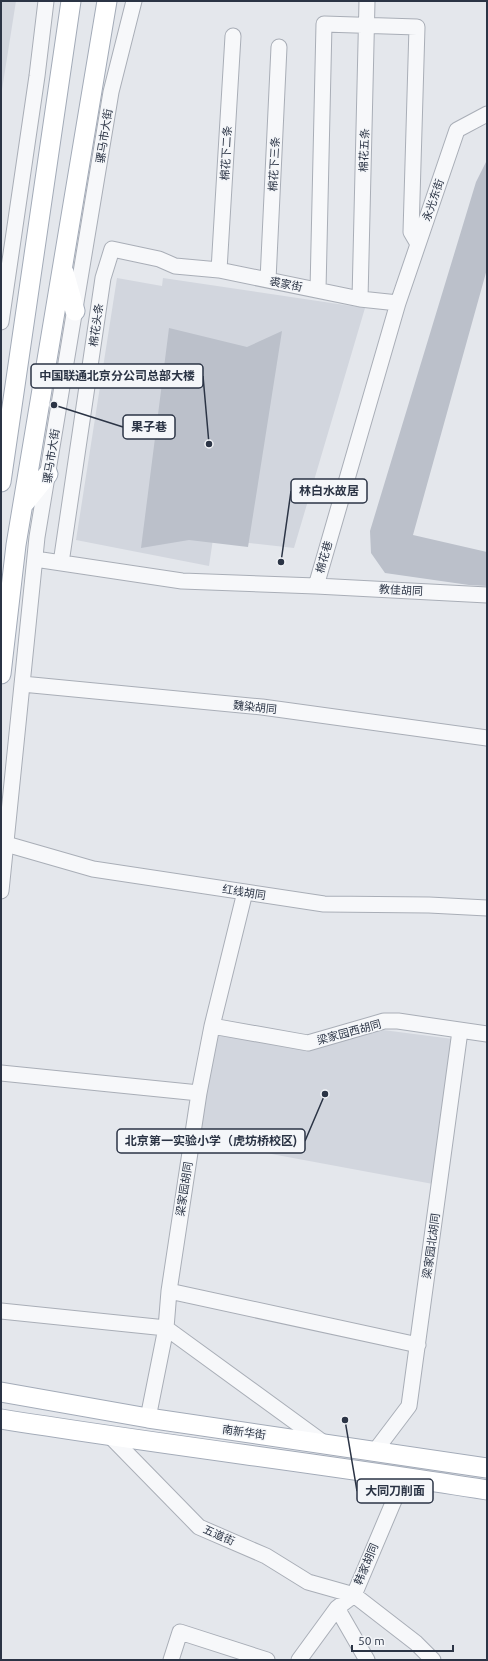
<svg xmlns="http://www.w3.org/2000/svg" width="488" height="1661" viewBox="0 0 488 1661" font-family="Ubuntu,'Noto Sans SC',sans-serif">
<style>
.built{fill:#d2d6de}
.building{fill:#bbc0ca}
.lines{fill:none;stroke-linecap:round;stroke-linejoin:round}
.minor-casing{stroke:#a9aeb7;stroke-width:17}
.major-casing{stroke:#a3abb8;stroke-width:21}
.minor{stroke:#f7f8fa;stroke-width:15}
.major{stroke:#fff;stroke-width:19}
.labels{text-anchor:middle;dominant-baseline:central;stroke-width:3;stroke-linejoin:round;paint-order:stroke}
.street-label{font-size:11px;fill:#2b3445;stroke:#f4f6f9}
.leader{fill:none;stroke:#2b3445;stroke-width:1.5}
.callout-dot{fill:#2b3445;stroke:#f4f6f9;stroke-width:1.5}
.callout{fill:#f4f6f9;stroke:#2b3445;stroke-width:1.5}
.callout-label{font-size:12px;text-anchor:middle;font-weight:bold;fill:#2b3445}
</style>
<rect width="100%" height="100%" fill="#e4e7ec"/>
<!-- built -->
<path class="built" d="M 1,1 L 16,1 L 1,96 Z
M 117,278 L 162,286 L 163,278 L 365,308 L 294,548 L 213,539 L 209,566 L 76,540 Z
M 383,1030 L 453,1039 L 433,1184 L 197,1140 L 214,1032 L 306,1047 L 353,1034 Z"/>
<!-- building -->
<path class="building" d="M 487,160 L 487,269 L 413,535 L 487,552 L 487,586 L 469,585 L 385,573 L 371,553 L 370,531 L 476,182 Z
M 169,328 L 247,347 L 282,331 L 248,547 L 189,540 L 141,548 Z"/>
<g class="lines">
<defs>
<path id="minor" d="M 219,270 L 233,36
M 268,280 L 279,47
M 318,290 L 324,24 L 417,27 L 411,232 L 418,244
M 360,299 L 367,1
M 1,322 L 37,76 L 46,1
M 35,559 L 182,581 L 316,586 L 398,303 L 457,130 L 487,114
M 61,563 L 103,278 L 112,249 L 159,259 L 175,266 L 219,270 L 360,299 L 398,303
M 316,586 L 487,595
M 22,684 L 262,707 L 487,738
M 6,844 L 93,869 L 324,904 L 429,905 L 487,908
M 1,891 L 37,537 L 111,92 L 134,1
M 212,1026 L 308,1043 L 384,1021 L 398,1021 L 487,1034
M 1,1073 L 199,1093
M 169,1291 L 418,1345
M 1,1311 L 166,1328 L 324,1443
M 148,1418 L 166,1328 L 169,1291 L 199,1093 L 212,1026 L 245,892
M 110,1436 L 199,1527 L 266,1556 L 308,1582 L 354,1595 L 416,1643 L 433,1660
M 375,1451 L 409,1406 L 460,1031
M 337,1608 L 367,1660
M 171,1660 L 180,1632 L 267,1660
M 299,1660 L 337,1608 L 354,1595 L 404,1477"/>
<path id="major" d="M 64,272 L 75,311
M 1,482 L 71,1
M 23,505 L 48,474
M 1,674 L 16,545 L 107,1
M 1,1392 L 148,1418 L 487,1468
M 1,1419 C 163,1445 325,1464 487,1490"/>
</defs>
<!-- minor casing -->
<use href="#minor" class="minor-casing"/>
<!-- major casing -->
<use href="#major" class="major-casing"/>
<!-- minor -->
<use href="#minor" class="minor"/>
<!-- major -->
<use href="#major" class="major"/>
</g>
<g class="labels">
<!-- street labels -->
<g class="street-label">
<text transform="translate(104 136) rotate(-81)">骡马市大街</text>
<text transform="translate(364 150) rotate(-88)">棉花五条</text>
<text transform="translate(226 153) rotate(-87)">棉花下二条</text>
<text transform="translate(274 164) rotate(-87)">棉花下三条</text>
<text transform="translate(433 200) rotate(-71)">永光东街</text>
<text transform="translate(286 284) rotate(11)">裘家街</text>
<text transform="translate(96 325) rotate(-82)">棉花头条</text>
<text transform="translate(51 456) rotate(-81)">骡马市大街</text>
<text transform="translate(324 557) rotate(-74)">棉花巷</text>
<text transform="translate(401 590) rotate(3)">教佳胡同</text>
<text transform="translate(255 707) rotate(6)">魏染胡同</text>
<text transform="translate(244 892) rotate(9)">红线胡同</text>
<text transform="translate(349 1032) rotate(-15)">梁家园西胡同</text>
<text transform="translate(184 1189) rotate(-81)">梁家园胡同</text>
<text transform="translate(431 1246) rotate(-82)">梁家园北胡同</text>
<text transform="translate(244 1432) rotate(8)">南新华街</text>
<text transform="translate(219 1535) rotate(24)">五道街</text>
<text transform="translate(366 1564) rotate(-67)">韩家胡同</text>
</g>
</g>
<!-- callouts -->
<path class="leader" d="M209 444L203 376M54 405L123 427M281 562L291 491M325 1094L305 1141M345 1420L357 1491"/>
<g class="callout-dot">
<circle cx="209" cy="444" r="4"/>
<circle cx="54" cy="405" r="4"/>
<circle cx="281" cy="562" r="4"/>
<circle cx="325" cy="1094" r="4"/>
<circle cx="345" cy="1420" r="4"/>
</g>
<g class="callout">
<rect x="31" y="364" width="172" height="24" rx="4"/>
<rect x="123" y="415" width="52" height="24" rx="4"/>
<rect x="291" y="479" width="76" height="24" rx="4"/>
<rect x="117" y="1129" width="188" height="24" rx="4"/>
<rect x="357" y="1479" width="76" height="24" rx="4"/>
</g>
<g class="callout-label">
<text x="117" y="380">中国联通北京分公司总部大楼</text>
<text x="149" y="431">果子巷</text>
<text x="329" y="495">林白水故居</text>
<text x="211" y="1145">北京第一实验小学（虎坊桥校区)</text>
<text x="395" y="1495">大同刀削面</text>
</g>
<!-- border -->
<rect width="488" height="1661" fill="none" stroke="#2b3445" stroke-width="4"/>
<!-- scale -->
<path d="M352 1645v6h101v-6" fill="none" stroke="#2b3445" stroke-width="2"/>
<text x="358" y="1645" font-size="12" fill="#2b3445" stroke="#f4f6f9" stroke-width="3" paint-order="stroke">50 m</text>
</svg>
